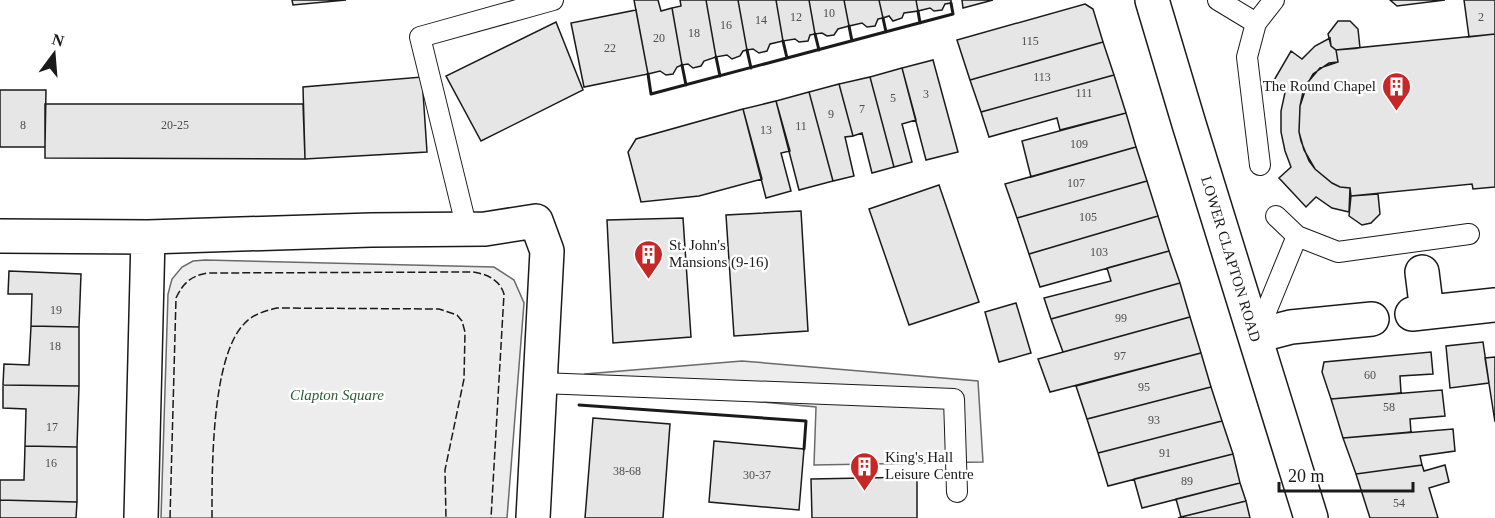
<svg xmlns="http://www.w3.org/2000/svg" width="1495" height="518" viewBox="0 0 1495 518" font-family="'Times New Roman',serif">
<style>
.built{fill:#ededed;stroke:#6a6a6a;stroke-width:1.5}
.building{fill:#e6e6e6;stroke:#1a1a1a;stroke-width:1.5}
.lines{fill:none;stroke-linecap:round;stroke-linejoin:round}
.lane-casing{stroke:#1a1a1a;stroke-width:22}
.street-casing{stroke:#1a1a1a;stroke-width:36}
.highway-casing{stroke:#1a1a1a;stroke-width:36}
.lane{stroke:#fff;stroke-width:20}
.street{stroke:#fff;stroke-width:33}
.highway{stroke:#fff;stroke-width:33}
.fence{stroke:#1a1a1a;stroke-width:1.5;stroke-dasharray:8 3;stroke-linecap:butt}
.wall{stroke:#1a1a1a;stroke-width:3}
.labels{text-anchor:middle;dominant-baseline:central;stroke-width:4.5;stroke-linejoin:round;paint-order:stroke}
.number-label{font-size:12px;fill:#4d4d4d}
.poi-label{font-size:15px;fill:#1a1a1a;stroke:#fff;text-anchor:start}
.street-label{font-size:15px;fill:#1a1a1a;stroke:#fff}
.park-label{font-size:15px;font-style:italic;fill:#2b5a34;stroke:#fff}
</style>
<rect width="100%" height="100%" fill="#fff"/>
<!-- built -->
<path class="built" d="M 205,260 L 494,267 L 514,280 L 524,303 L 507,518 L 161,518 L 168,294 L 172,279 L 182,267 L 193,261 Z
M 742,361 L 978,381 L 983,462 L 814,465 L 816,407 L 584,386 L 585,374 Z"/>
<!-- building -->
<path class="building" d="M 292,0 L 346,0 L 293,5 Z
M 634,0 L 658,0 L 661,11 L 672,8 L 682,65 L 677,67 L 673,74 L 666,75 L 660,71 L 648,74 Z
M 680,0 L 706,0 L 716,57 L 704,61 L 701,66 L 693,68 L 688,64 L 682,65 L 672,8 L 681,6 Z
M 706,0 L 738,0 L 747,50 L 743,51 L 740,56 L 732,59 L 727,55 L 716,57 Z
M 738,0 L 776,0 L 783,41 L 770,44 L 767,51 L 759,53 L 753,49 L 747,50 Z
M 776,0 L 809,0 L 815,34 L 810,35 L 808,41 L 799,42 L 795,39 L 783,41 Z
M 809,0 L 844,0 L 849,26 L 838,29 L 834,35 L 827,36 L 822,33 L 815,34 Z
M 844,0 L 879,0 L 883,18 L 878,19 L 875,26 L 867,27 L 862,23 L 849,26 Z
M 879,0 L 916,0 L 918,11 L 904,13 L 902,18 L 893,21 L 889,16 L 883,18 Z
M 916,0 L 951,0 L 951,3 L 945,4 L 942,10 L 934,11 L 930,8 L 918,11 Z
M 962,0 L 993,0 L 963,8 Z
M 1390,0 L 1445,0 L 1397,6 Z
M 1464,0 L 1495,0 L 1495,34 L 1469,37 Z
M 1085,4 L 1093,9 L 1103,42 L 970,80 L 957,40 Z
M 636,10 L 648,74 L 584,87 L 571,23 Z
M 1338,21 L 1350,21 L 1358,29 L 1360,48 L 1336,50 L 1331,46 L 1328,34 Z
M 556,22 L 583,90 L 481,141 L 446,76 Z
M 1495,34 L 1495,187 L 1473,189 L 1472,184 L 1351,196 L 1350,188 L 1340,187 L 1332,183 L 1315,169 L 1309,161 L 1301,141 L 1299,132 L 1300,106 L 1303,92 L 1313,74 L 1329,63 L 1338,62 L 1336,50 Z
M 1330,38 L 1331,46 L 1336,50 L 1338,62 L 1320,68 L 1308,82 L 1300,106 L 1299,132 L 1304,150 L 1315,169 L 1332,183 L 1340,187 L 1350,188 L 1349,212 L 1332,208 L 1316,197 L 1306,207 L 1279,178 L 1291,167 L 1285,151 L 1281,132 L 1281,111 L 1286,88 L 1273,82 L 1291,51 L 1302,59 L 1315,46 Z
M 1103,42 L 1114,75 L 981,112 L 970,80 Z
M 933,60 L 958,152 L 926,160 L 902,68 Z
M 902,68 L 916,120 L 902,124 L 912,162 L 894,167 L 870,77 Z
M 1114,75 L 1126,113 L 1060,130 L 1057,118 L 989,137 L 981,112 Z
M 422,77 L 427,152 L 305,159 L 303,87 Z
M 870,77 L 894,167 L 872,173 L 862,133 L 853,136 L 839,84 Z
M 839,84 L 853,136 L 845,137 L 854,176 L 833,181 L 809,92 Z
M 0,90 L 46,90 L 45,147 L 0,147 Z
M 809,92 L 833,181 L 799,190 L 776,101 Z
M 776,101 L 790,151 L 781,153 L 791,191 L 766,198 L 743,109 Z
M 45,104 L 303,104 L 305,159 L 45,158 Z
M 743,109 L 762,179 L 699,196 L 641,202 L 628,152 L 636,139 Z
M 1126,113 L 1136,147 L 1031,177 L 1022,141 Z
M 1136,147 L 1147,181 L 1017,218 L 1005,184 Z
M 1147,181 L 1158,216 L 1029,254 L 1017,218 Z
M 939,185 L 979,302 L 909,325 L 869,209 Z
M 1378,194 L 1380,214 L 1371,223 L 1362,225 L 1349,216 L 1351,196 Z
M 801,211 L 808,331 L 734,336 L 726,215 Z
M 1158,216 L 1169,251 L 1040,287 L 1029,254 Z
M 683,218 L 691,337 L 613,343 L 607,220 Z
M 1169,251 L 1180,283 L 1051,319 L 1044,298 L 1111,281 L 1107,268 Z
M 9,271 L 81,274 L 79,327 L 31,326 L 32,294 L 8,294 Z
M 1180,283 L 1190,317 L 1063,352 L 1051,319 Z
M 1016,303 L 1031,353 L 999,362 L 985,312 Z
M 1190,317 L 1201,353 L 1050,392 L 1038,359 Z
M 31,326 L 79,327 L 79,386 L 3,385 L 4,364 L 29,365 Z
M 1483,342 L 1489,383 L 1450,388 L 1446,346 Z
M 1431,352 L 1433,374 L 1400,376 L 1401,393 L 1331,399 L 1322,372 L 1324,362 Z
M 1201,353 L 1211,387 L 1087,419 L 1076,386 Z
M 1495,357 L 1495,422 L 1485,358 Z
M 3,385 L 79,386 L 77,447 L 25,446 L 26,409 L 3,408 Z
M 1211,387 L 1222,421 L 1098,453 L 1087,419 Z
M 1442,390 L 1445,416 L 1410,419 L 1411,432 L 1343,438 L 1331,399 Z
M 593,418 L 670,424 L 663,518 L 585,518 Z
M 1222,421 L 1233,454 L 1108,486 L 1098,453 Z
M 1453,429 L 1455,451 L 1420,456 L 1422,465 L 1356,474 L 1343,438 Z
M 714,441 L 804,449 L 799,510 L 709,502 Z
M 25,446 L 77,447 L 77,502 L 0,500 L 0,480 L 24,480 Z
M 1233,454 L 1240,483 L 1142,508 L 1134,479 Z
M 1422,465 L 1424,471 L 1445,465 L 1449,482 L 1429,488 L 1438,518 L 1370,518 L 1356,474 Z
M 917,477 L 917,518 L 812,518 L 811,479 Z
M 1240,483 L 1246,501 L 1181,517 L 1176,499 Z
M 0,500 L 77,502 L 76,518 L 0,518 Z
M 1246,501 L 1250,518 L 1178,518 L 1181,517 Z"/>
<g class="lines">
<defs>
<path id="lane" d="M 1218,0 L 1256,23
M 1260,165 L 1247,57 L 1256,23 L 1274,0
M 1276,216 L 1297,236 L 1338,252 L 1469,234
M 467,229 L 420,37 L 553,0
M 1256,336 L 1297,236
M 541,383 L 954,399 L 957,492"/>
<path id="street" d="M 0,236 L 148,237 L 371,230 L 485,229 L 536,221 L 547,251 L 533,518
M 1422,272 L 1427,312
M 1412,314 L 1495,305
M 1256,336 L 1291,327 L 1372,319
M 141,518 L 148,237"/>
<path id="highway" d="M 1152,0 L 1189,124 L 1311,518"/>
</defs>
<!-- lane casing -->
<use href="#lane" class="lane-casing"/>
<!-- street casing -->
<use href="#street" class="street-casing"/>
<!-- highway casing -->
<use href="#highway" class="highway-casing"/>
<!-- lane -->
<use href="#lane" class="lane"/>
<!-- street -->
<use href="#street" class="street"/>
<!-- highway -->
<use href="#highway" class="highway"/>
<!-- fence -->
<path class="fence" d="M 170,518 L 176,298 C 183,283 191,276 207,273 L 473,272 C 487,274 500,280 504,294 L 491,518
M 212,518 C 212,471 211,358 244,324 C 253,314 265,311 277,308 L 439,309 L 457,315 L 462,321 L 465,332 L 464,379 L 445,470 L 446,518"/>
<!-- wall -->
<path class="wall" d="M 918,11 L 920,23
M 883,18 L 886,32
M 849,26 L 852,41
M 815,34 L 819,50
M 783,41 L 787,58
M 747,50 L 751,68
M 716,57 L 720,76
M 682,65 L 686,85
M 648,74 L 651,94 L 953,14 L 951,3
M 579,405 L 806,421 L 804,449"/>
</g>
<!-- icons -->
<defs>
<symbol id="building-pin" viewBox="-11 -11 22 30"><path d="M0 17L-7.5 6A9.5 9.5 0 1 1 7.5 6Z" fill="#c62828" stroke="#fff"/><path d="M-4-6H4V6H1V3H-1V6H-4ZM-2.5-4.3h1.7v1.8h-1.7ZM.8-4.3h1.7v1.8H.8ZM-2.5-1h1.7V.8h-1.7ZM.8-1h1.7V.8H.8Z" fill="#fff"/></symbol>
</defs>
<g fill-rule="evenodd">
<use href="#building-pin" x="1380" y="70" width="33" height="45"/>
<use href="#building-pin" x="632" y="238" width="33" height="45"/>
<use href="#building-pin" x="848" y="450" width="33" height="45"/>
</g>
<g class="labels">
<!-- number labels -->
<g class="number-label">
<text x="829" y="13">10</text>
<text x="796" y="17">12</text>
<text x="1481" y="17">2</text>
<text x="761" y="20">14</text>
<text x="726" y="25">16</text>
<text x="694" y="33">18</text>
<text x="659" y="38">20</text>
<text x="1030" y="41">115</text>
<text x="610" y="48">22</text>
<text x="1042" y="77">113</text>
<text x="1084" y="93">111</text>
<text x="926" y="94">3</text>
<text x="893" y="98">5</text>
<text x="862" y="109">7</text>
<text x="831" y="114">9</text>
<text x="23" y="125">8</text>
<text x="175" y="125">20-25</text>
<text x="801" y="126">11</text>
<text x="766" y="130">13</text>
<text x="1079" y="144">109</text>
<text x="1076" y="183">107</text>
<text x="1088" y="217">105</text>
<text x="1099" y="252">103</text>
<text x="56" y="310">19</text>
<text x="1121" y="318">99</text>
<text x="55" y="346">18</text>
<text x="1120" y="356">97</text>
<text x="1370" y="375">60</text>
<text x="1144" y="387">95</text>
<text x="1389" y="407">58</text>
<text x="1154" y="420">93</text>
<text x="52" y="427">17</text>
<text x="1165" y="453">91</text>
<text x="51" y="463">16</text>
<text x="627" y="471">38-68</text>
<text x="757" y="475">30-37</text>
<text x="1187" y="481">89</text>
<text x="1399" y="503">54</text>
</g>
<!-- poi labels -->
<g class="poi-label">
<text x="1376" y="86" text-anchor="end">The Round Chapel</text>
<text x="669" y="245">St. John's<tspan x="669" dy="17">Mansions (9-16)</tspan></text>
<text x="885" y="457">King's Hall<tspan x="885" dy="17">Leisure Centre</tspan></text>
</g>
<!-- street labels -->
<g class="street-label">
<text transform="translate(1231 259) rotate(73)">LOWER CLAPTON ROAD</text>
</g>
<!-- park labels -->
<g class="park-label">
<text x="337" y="395">Clapton Square</text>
</g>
</g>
<!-- north arrow -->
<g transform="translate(54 54) rotate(16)" stroke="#ffffff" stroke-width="4.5" paint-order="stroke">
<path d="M0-4.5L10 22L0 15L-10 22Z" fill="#1a1a1a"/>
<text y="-9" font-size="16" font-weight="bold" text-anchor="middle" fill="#1a1a1a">N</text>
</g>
<!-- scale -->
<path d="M1279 482v9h134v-9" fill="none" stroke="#1a1a1a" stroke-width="3"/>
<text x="1288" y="482" font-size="18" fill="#1a1a1a" stroke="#ffffff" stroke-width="4.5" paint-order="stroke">20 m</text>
</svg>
